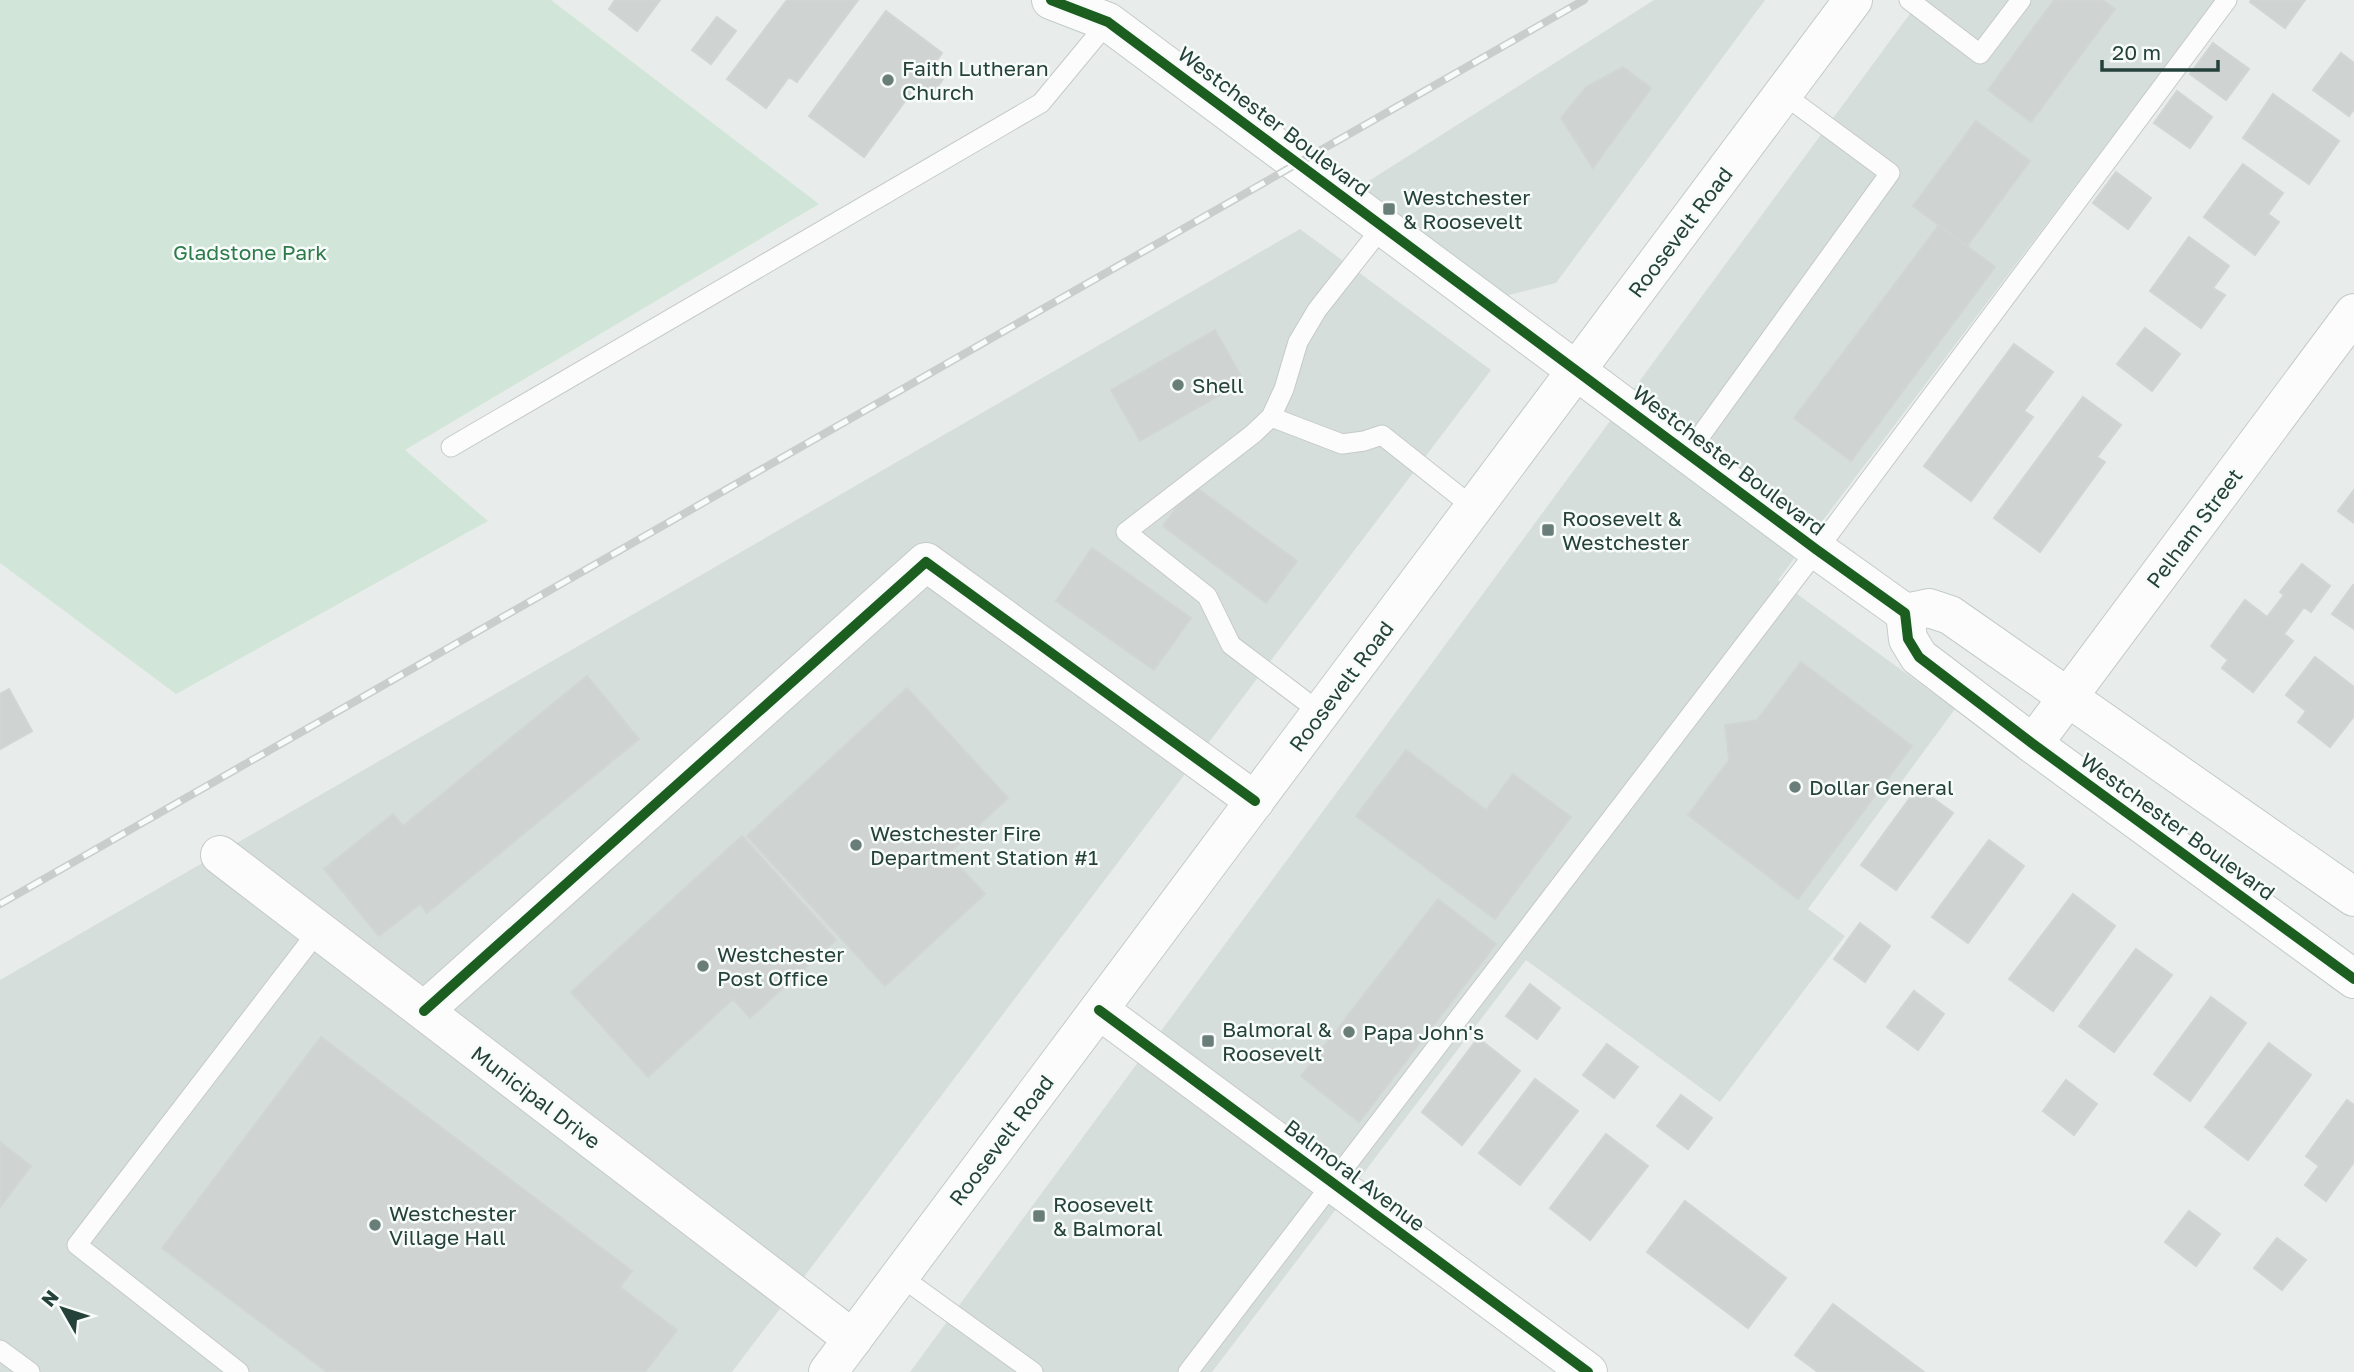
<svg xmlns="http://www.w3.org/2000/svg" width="2354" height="1372" viewBox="0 0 2354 1372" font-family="'Golos Text',sans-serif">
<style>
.built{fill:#d6dedb}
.green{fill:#d1e6d8}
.building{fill:#cfd4d2;stroke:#d1d6d4;stroke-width:2}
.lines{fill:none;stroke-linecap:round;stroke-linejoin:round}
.lane-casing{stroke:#c5cac8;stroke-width:21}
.street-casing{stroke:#c5cac8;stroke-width:40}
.secondary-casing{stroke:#c3cbc8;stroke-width:40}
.lane{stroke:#fcfcfc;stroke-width:19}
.street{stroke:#fcfcfc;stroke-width:38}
.secondary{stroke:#fcfcfc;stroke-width:38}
.rail-casing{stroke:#c9cdcc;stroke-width:8}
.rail{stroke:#f7fbf9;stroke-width:5;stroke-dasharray:16;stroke-linecap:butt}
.cycleway-casing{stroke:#f7fbf9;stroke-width:15}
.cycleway{stroke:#1b5e20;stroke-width:10}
.poi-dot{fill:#697e78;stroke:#f7fbf9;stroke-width:2.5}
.labels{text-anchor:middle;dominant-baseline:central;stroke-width:5;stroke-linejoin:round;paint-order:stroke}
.poi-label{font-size:21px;fill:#24423a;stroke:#f7fbf9;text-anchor:start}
.street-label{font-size:21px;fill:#24423a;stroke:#f7fbf9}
.park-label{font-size:21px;fill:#2d7a4b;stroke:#f7fbf9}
</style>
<rect width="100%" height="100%" fill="#e8edeb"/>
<!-- built -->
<path class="built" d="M 1654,0 L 1765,0 L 1556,283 L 1505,296 L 1353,191 Z
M 1920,0 L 2215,0 L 1778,580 L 1955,709 L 1808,909 L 1845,936 L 1720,1102 L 1526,960 L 1212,1372 L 910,1372 Z
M 1300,229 L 1491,370 L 732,1372 L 0,1372 L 0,980 Z"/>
<!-- green -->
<path class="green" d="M 0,0 L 551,0 L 819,204 L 405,450 L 488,521 L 176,694 L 0,563 Z"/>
<!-- building -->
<path class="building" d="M 615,0 L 660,0 L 637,31 L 609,9 Z
M 787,0 L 858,0 L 797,82 L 789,77 L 766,108 L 727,79 Z
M 2054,0 L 2102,0 L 2115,9 L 2031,122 L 1988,90 Z
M 2251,0 L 2305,0 L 2285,28 L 2250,2 Z
M 886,11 L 942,53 L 932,67 L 945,76 L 932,95 L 917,85 L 864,157 L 809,116 Z
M 717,17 L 736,31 L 711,64 L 692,50 Z
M 2213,43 L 2249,69 L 2226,100 L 2190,74 Z
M 2341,53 L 2354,63 L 2354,109 L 2349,116 L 2313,90 Z
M 1623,67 L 1651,88 L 1593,168 L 1561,118 L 1586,87 Z
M 2177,91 L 2212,117 L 2190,148 L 2154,123 Z
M 2273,94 L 2339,141 L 2309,184 L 2243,138 Z
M 1976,121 L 2030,161 L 1967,246 L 1913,206 Z
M 2243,164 L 2283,193 L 2268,214 L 2279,222 L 2255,255 L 2204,217 Z
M 2116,172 L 2151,198 L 2128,229 L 2093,203 Z
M 1939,225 L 1995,267 L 1851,461 L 1794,418 Z
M 2189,237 L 2229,266 L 2213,288 L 2225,295 L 2201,328 L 2150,291 Z
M 2145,328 L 2180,354 L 2152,391 L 2117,364 Z
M 1215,330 L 1244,381 L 1140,441 L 1111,390 Z
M 2014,344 L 2053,372 L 2024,411 L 2033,417 L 1971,501 L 1924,466 Z
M 2083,397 L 2121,425 L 2097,457 L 2105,462 L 2040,552 L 1994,518 Z
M 1193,485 L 1297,561 L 1266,603 L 1163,526 Z
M 2354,490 L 2354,523 L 2338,511 Z
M 1092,548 L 1191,618 L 1154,670 L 1056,601 Z
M 2302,564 L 2330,586 L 2311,612 L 2304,607 L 2284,634 L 2293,641 L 2253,692 L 2222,668 L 2228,660 L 2211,646 L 2245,600 L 2267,617 L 2284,595 L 2280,592 Z
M 2353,585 L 2354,586 L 2354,629 L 2332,614 Z
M 2315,657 L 2354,687 L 2354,716 L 2330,747 L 2298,722 L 2306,711 L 2286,695 Z
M 1801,662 L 1912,746 L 1798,899 L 1688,815 L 1729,760 L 1725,725 L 1757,720 Z
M 587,676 L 639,739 L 427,913 L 420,904 L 379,936 L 324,869 L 393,814 L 403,826 Z
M 907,688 L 1008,798 L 948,854 L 985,894 L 885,986 L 747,836 Z
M 9,689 L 32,731 L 0,749 L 0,694 Z
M 1406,750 L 1486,810 L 1513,774 L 1571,817 L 1495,919 L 1356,816 Z
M 1918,787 L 1953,813 L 1896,890 L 1861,865 Z
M 742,836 L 836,940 L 750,1018 L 733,999 L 648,1077 L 571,992 Z
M 1989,840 L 2024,866 L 1968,943 L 1932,917 Z
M 2073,894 L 2115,926 L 2053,1011 L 2009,979 Z
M 1438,899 L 1496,944 L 1359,1122 L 1301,1076 Z
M 1860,923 L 1890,946 L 1865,982 L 1834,959 Z
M 2136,949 L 2172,975 L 2114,1052 L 2079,1026 Z
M 1530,984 L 1560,1008 L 1537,1039 L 1506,1016 Z
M 1914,991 L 1944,1014 L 1918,1050 L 1887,1027 Z
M 2211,997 L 2246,1023 L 2190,1101 L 2154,1074 Z
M 321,1037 L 632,1271 L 620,1287 L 677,1330 L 645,1372 L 327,1372 L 162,1248 Z
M 1478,1038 L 1520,1071 L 1462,1145 L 1422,1112 Z
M 2269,1043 L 2311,1075 L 2248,1160 L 2205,1127 Z
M 1607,1044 L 1638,1067 L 1614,1098 L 1583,1075 Z
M 1535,1079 L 1578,1111 L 1520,1185 L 1479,1153 Z
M 2066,1080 L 2097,1104 L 2074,1135 L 2043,1111 Z
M 1681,1095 L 1712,1118 L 1688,1149 L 1657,1126 Z
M 2347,1100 L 2354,1105 L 2354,1162 L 2326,1201 L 2305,1185 L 2319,1166 L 2306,1156 Z
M 1606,1134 L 1648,1166 L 1590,1240 L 1550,1208 Z
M 0,1142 L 31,1166 L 0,1207 Z
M 1685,1201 L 1786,1278 L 1748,1328 L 1647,1252 Z
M 2189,1211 L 2220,1234 L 2196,1266 L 2165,1242 Z
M 2277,1238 L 2306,1260 L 2282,1290 L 2254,1268 Z
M 1833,1304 L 1924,1372 L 1818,1372 L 1795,1355 Z"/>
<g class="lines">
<defs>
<path id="lane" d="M 1909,0 L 1980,54 L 2021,0
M 1271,417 L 1342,444 L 1364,441 L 1382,435 L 1474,508
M 451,447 L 1041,103 L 1108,22
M 1688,453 L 1890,173 L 1783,94
M 1321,713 L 1231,645 L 1207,596 L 1126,532 L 1253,434 L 1271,417 L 1284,389 L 1298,342 L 1317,310 L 1383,226
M 900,1276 L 1033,1372
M 0,1350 L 30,1372
M 239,1372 L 77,1245 L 318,931
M 1188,1372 L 1817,550 L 2227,0"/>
<path id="street" d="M 2033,744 L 2354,313
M 220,855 L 853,1339
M 1099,1010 L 1588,1372
M 424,1011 L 926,562 L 1255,801"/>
<path id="secondary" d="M 1051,0 L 1108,22 L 1817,550 L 1905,613 L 1908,639 L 1919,657 L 2033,744 L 2354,979
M 1905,613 L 1929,608 L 1950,615 L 2354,897
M 828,1372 L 1853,0"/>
</defs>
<!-- lane casing -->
<use href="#lane" class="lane-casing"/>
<!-- street casing -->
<use href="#street" class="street-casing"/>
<!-- secondary casing -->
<use href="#secondary" class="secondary-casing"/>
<!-- lane -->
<use href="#lane" class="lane"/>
<!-- street -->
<use href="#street" class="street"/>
<!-- secondary -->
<use href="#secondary" class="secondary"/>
<defs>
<path id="rail" d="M 0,904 L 1584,0"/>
</defs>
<!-- rail casing -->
<use href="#rail" class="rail-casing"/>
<!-- rail -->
<use href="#rail" class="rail"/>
<defs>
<path id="cycleway" d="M 1051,0 L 1108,22 L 1817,550 L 1905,613 L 1908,639 L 1919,657 L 2033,744 L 2354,979
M 1099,1010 L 1588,1372
M 424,1011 L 926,562 L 1255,801"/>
</defs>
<!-- cycleway casing -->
<use href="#cycleway" class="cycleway-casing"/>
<!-- cycleway -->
<use href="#cycleway" class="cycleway"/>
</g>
<!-- markers -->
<g class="poi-dot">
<circle cx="888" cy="80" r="7"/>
<rect x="1382" y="202" width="14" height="14" rx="3.5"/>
<circle cx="1178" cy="385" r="7"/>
<rect x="1541" y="523" width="14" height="14" rx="3.5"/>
<circle cx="1795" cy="787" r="7"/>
<circle cx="856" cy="845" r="7"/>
<circle cx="703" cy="966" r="7"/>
<circle cx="1349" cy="1032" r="7"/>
<rect x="1201" y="1034" width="14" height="14" rx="3.5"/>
<rect x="1032" y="1209" width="14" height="14" rx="3.5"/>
<circle cx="375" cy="1225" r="7"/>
</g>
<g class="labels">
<!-- poi labels -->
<g class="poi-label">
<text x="902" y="68">Faith Lutheran<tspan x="902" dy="24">Church</tspan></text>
<text x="1403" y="197">Westchester<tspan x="1403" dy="24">&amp; Roosevelt</tspan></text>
<text x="1192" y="385">Shell</text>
<text x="1562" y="518">Roosevelt &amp;<tspan x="1562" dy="24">Westchester</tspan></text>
<text x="1809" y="787">Dollar General</text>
<text x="870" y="833">Westchester Fire<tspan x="870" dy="24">Department Station #1</tspan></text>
<text x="717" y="954">Westchester<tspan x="717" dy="24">Post Office</tspan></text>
<text x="1222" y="1029">Balmoral &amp;<tspan x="1222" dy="24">Roosevelt</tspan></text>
<text x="1363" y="1032">Papa John's</text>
<text x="1053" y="1204">Roosevelt<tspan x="1053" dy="24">&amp; Balmoral</tspan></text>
<text x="389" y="1213">Westchester<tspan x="389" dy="24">Village Hall</tspan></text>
</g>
<!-- street labels -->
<g class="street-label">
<text transform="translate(1274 121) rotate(37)">Westchester Boulevard</text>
<text transform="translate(1680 232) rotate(-53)">Roosevelt Road</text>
<text transform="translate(1729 460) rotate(37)">Westchester Boulevard</text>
<text transform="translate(2194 528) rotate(-53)">Pelham Street</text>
<text transform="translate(1341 686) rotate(-53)">Roosevelt Road</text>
<text transform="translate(2178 826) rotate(36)">Westchester Boulevard</text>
<text transform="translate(536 1097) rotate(37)">Municipal Drive</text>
<text transform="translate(1001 1140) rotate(-53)">Roosevelt Road</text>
<text transform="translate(1355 1175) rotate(37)">Balmoral Avenue</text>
</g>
<!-- park labels -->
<g class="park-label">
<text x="250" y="252">Gladstone Park</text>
</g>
</g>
<!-- north arrow -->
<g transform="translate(63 1309) rotate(309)" stroke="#f7fbf9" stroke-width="5" paint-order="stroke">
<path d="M0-5L12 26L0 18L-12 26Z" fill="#24423a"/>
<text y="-10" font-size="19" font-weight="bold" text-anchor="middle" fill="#24423a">N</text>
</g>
<!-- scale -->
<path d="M2102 60v10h116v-10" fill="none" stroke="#24423a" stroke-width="3.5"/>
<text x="2112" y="60" font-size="21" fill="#24423a" stroke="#f7fbf9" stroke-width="5" paint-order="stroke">20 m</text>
</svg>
